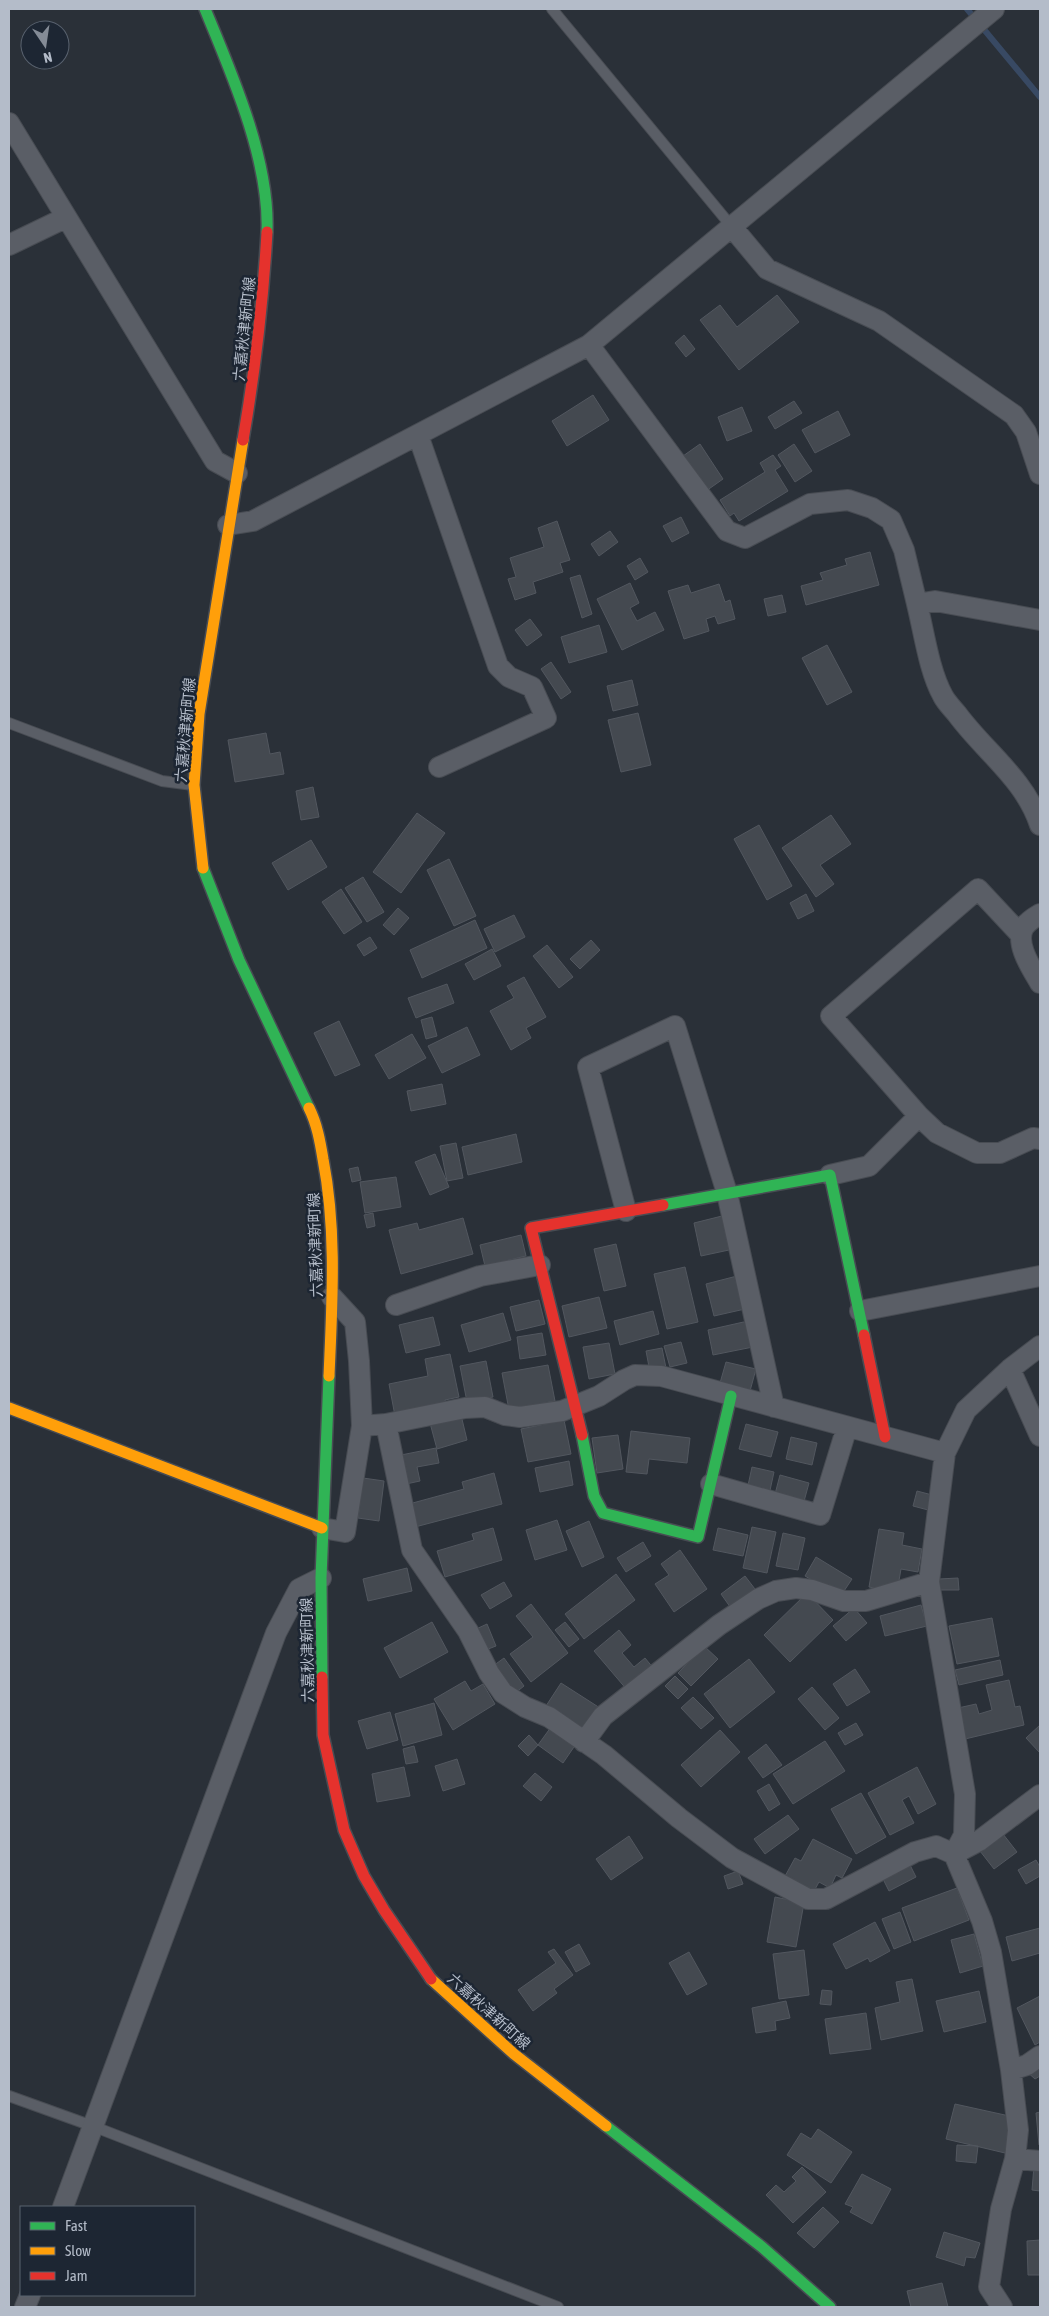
<svg xmlns="http://www.w3.org/2000/svg" width="1049" height="2316" viewBox="0 0 1049 2316" font-family="'Asap Condensed','Noto Sans JP',sans-serif">
<style>
.lines{fill:none;stroke-linecap:round;stroke-linejoin:round}
.stream{stroke:#384963;stroke-width:6}
.building{fill:#444950;stroke:#52575f}
.lane-casing{stroke:#484c53;stroke-width:12}
.street-casing{stroke:#484c53;stroke-width:22}
.fast-casing{stroke:#484c53;stroke-width:14}
.slow-casing{stroke:#484c53;stroke-width:14}
.jam-casing{stroke:#484c53;stroke-width:14}
.lane{stroke:#5a5e66;stroke-width:10}
.street{stroke:#5a5e66;stroke-width:20}
.fast{stroke:#30b455;stroke-width:11}
.slow{stroke:#ff9f0a;stroke-width:11}
.jam{stroke:#e5322d;stroke-width:11}
.labels{text-anchor:middle;dominant-baseline:central;stroke-width:5;stroke-linejoin:round;paint-order:stroke}
.street-label{font-size:15px;fill:#b4bcc9;stroke:#1d2633}
</style>
<rect width="100%" height="100%" fill="#2a3038"/>
<g class="lines">
<!-- stream -->
<path class="stream" d="M 967,9 L 1040,97"/>
</g>
<!-- building -->
<path class="building" d="M 777,295 L 799,322 L 739,370 L 700,320 L 720,305 L 737,327 Z
M 684,335 L 695,349 L 686,357 L 675,343 Z
M 593,395 L 609,420 L 567,446 L 552,421 Z
M 794,401 L 802,413 L 775,429 L 768,417 Z
M 742,407 L 752,431 L 727,441 L 718,417 Z
M 838,411 L 850,435 L 815,453 L 802,430 Z
M 700,444 L 723,479 L 706,491 L 683,456 Z
M 794,444 L 812,471 L 795,482 L 778,455 Z
M 773,455 L 781,466 L 775,470 L 788,491 L 739,521 L 734,513 L 730,516 L 720,500 L 765,472 L 760,463 Z
M 681,517 L 689,533 L 672,542 L 663,526 Z
M 557,521 L 570,560 L 560,563 L 563,572 L 533,582 L 536,593 L 515,600 L 508,579 L 516,577 L 510,558 L 544,547 L 538,528 Z
M 610,531 L 618,542 L 599,556 L 591,544 Z
M 870,552 L 879,585 L 806,605 L 801,586 L 823,580 L 820,573 L 847,565 L 845,559 Z
M 640,558 L 648,572 L 635,580 L 627,566 Z
M 580,575 L 592,614 L 582,618 L 570,578 Z
M 630,583 L 639,603 L 630,608 L 637,621 L 655,612 L 664,630 L 622,650 L 597,599 Z
M 719,584 L 725,602 L 730,600 L 735,619 L 718,624 L 715,616 L 706,619 L 709,631 L 684,639 L 668,591 L 688,585 L 691,593 Z
M 782,595 L 786,612 L 768,616 L 764,599 Z
M 530,619 L 542,635 L 527,646 L 515,630 Z
M 599,625 L 607,652 L 569,663 L 561,637 Z
M 827,645 L 852,692 L 827,705 L 802,658 Z
M 551,662 L 571,692 L 561,699 L 541,669 Z
M 632,680 L 638,705 L 613,711 L 607,686 Z
M 638,713 L 651,765 L 621,772 L 608,720 Z
M 266,733 L 270,754 L 280,752 L 284,774 L 235,782 L 228,740 Z
M 313,787 L 319,817 L 301,820 L 296,791 Z
M 417,813 L 445,833 L 401,893 L 373,872 Z
M 831,815 L 851,844 L 820,865 L 834,884 L 816,897 L 782,848 Z
M 759,825 L 792,886 L 767,900 L 734,839 Z
M 311,840 L 327,867 L 288,890 L 272,863 Z
M 449,859 L 476,916 L 454,926 L 427,870 Z
M 363,877 L 384,912 L 367,922 L 345,888 Z
M 341,889 L 362,922 L 344,934 L 322,902 Z
M 806,894 L 814,911 L 798,919 L 790,903 Z
M 398,908 L 409,918 L 394,935 L 383,925 Z
M 514,915 L 525,937 L 495,952 L 484,929 Z
M 475,920 L 487,948 L 422,978 L 410,950 Z
M 370,937 L 377,948 L 364,956 L 357,945 Z
M 591,940 L 600,950 L 580,969 L 570,959 Z
M 547,945 L 573,977 L 559,988 L 533,956 Z
M 492,949 L 501,966 L 474,980 L 465,964 Z
M 524,977 L 546,1017 L 526,1028 L 531,1038 L 511,1050 L 490,1011 L 514,998 L 507,986 Z
M 447,984 L 454,1003 L 416,1018 L 408,998 Z
M 432,1017 L 437,1036 L 426,1039 L 421,1020 Z
M 339,1021 L 360,1065 L 335,1076 L 314,1033 Z
M 467,1027 L 480,1055 L 442,1073 L 428,1046 Z
M 412,1034 L 426,1058 L 389,1079 L 375,1055 Z
M 442,1084 L 446,1104 L 411,1111 L 407,1091 Z
M 516,1134 L 522,1162 L 468,1175 L 462,1147 Z
M 456,1143 L 463,1178 L 447,1181 L 440,1146 Z
M 435,1154 L 449,1187 L 430,1195 L 415,1162 Z
M 358,1167 L 361,1180 L 352,1182 L 349,1169 Z
M 396,1177 L 401,1207 L 365,1213 L 360,1182 Z
M 373,1213 L 375,1226 L 367,1228 L 364,1215 Z
M 722,1216 L 729,1250 L 701,1256 L 694,1223 Z
M 463,1218 L 473,1254 L 401,1274 L 389,1230 L 417,1223 L 419,1230 Z
M 521,1235 L 526,1256 L 485,1266 L 480,1245 Z
M 616,1244 L 626,1286 L 604,1291 L 594,1249 Z
M 685,1267 L 698,1322 L 667,1329 L 654,1274 Z
M 737,1276 L 745,1309 L 714,1316 L 706,1284 Z
M 599,1297 L 607,1328 L 569,1337 L 562,1306 Z
M 539,1300 L 545,1324 L 516,1331 L 510,1307 Z
M 653,1311 L 659,1334 L 620,1345 L 614,1321 Z
M 503,1313 L 511,1340 L 469,1352 L 461,1325 Z
M 433,1317 L 440,1345 L 406,1353 L 399,1325 Z
M 748,1321 L 753,1347 L 713,1355 L 708,1330 Z
M 542,1333 L 546,1355 L 520,1359 L 517,1337 Z
M 681,1342 L 687,1363 L 670,1367 L 664,1346 Z
M 609,1343 L 615,1374 L 589,1379 L 583,1347 Z
M 662,1348 L 666,1368 L 650,1372 L 646,1351 Z
M 450,1354 L 459,1397 L 445,1400 L 446,1406 L 395,1416 L 389,1384 L 428,1376 L 425,1359 Z
M 486,1361 L 493,1397 L 467,1402 L 460,1366 Z
M 726,1362 L 756,1369 L 750,1391 L 720,1383 Z
M 548,1365 L 555,1401 L 509,1410 L 502,1373 Z
M 461,1415 L 467,1440 L 437,1449 L 430,1423 Z
M 564,1420 L 571,1454 L 528,1462 L 521,1429 Z
M 746,1424 L 778,1432 L 771,1457 L 739,1449 Z
M 631,1431 L 690,1438 L 687,1463 L 649,1459 L 647,1474 L 626,1472 Z
M 618,1435 L 623,1469 L 597,1473 L 592,1438 Z
M 791,1437 L 817,1443 L 812,1465 L 786,1459 Z
M 436,1448 L 439,1463 L 417,1467 L 420,1481 L 406,1484 L 401,1455 Z
M 569,1461 L 573,1485 L 540,1492 L 535,1468 Z
M 752,1467 L 774,1472 L 769,1495 L 747,1490 Z
M 494,1473 L 502,1504 L 415,1527 L 409,1504 L 464,1489 L 462,1482 Z
M 780,1475 L 809,1483 L 803,1505 L 774,1498 Z
M 363,1478 L 384,1481 L 379,1521 L 358,1518 Z
M 917,1491 L 936,1496 L 932,1511 L 913,1506 Z
M 557,1520 L 567,1550 L 535,1560 L 526,1530 Z
M 589,1521 L 604,1557 L 582,1567 L 566,1531 Z
M 752,1527 L 776,1532 L 767,1573 L 743,1568 Z
M 493,1528 L 502,1560 L 445,1577 L 437,1551 L 474,1540 L 472,1534 Z
M 718,1528 L 748,1535 L 743,1556 L 713,1550 Z
M 879,1529 L 904,1533 L 902,1545 L 922,1549 L 918,1572 L 901,1569 L 897,1592 L 869,1587 Z
M 783,1533 L 805,1538 L 798,1570 L 776,1566 Z
M 643,1542 L 651,1556 L 626,1572 L 617,1558 Z
M 680,1550 L 707,1589 L 674,1612 L 655,1584 L 669,1575 L 661,1564 Z
M 816,1557 L 852,1579 L 840,1597 L 805,1576 Z
M 407,1568 L 412,1591 L 368,1601 L 363,1579 Z
M 616,1574 L 635,1600 L 584,1639 L 565,1614 Z
M 745,1576 L 758,1593 L 733,1611 L 721,1594 Z
M 958,1578 L 959,1590 L 939,1590 L 939,1579 Z
M 504,1582 L 512,1596 L 490,1609 L 481,1595 Z
M 807,1593 L 833,1620 L 790,1662 L 764,1635 Z
M 531,1604 L 568,1653 L 531,1682 L 510,1654 L 533,1637 L 516,1616 Z
M 921,1605 L 927,1626 L 885,1636 L 880,1616 Z
M 854,1608 L 867,1623 L 846,1641 L 833,1626 Z
M 992,1618 L 999,1656 L 957,1664 L 949,1626 Z
M 432,1622 L 448,1652 L 400,1678 L 384,1648 Z
M 565,1622 L 579,1639 L 569,1647 L 555,1630 Z
M 487,1624 L 496,1646 L 483,1651 L 474,1630 Z
M 619,1630 L 631,1645 L 622,1653 L 634,1667 L 645,1658 L 654,1669 L 628,1691 L 594,1651 Z
M 704,1646 L 718,1659 L 691,1686 L 678,1673 Z
M 504,1658 L 524,1686 L 514,1694 L 493,1666 Z
M 749,1659 L 775,1692 L 730,1728 L 704,1694 Z
M 1000,1660 L 1003,1675 L 959,1685 L 955,1670 Z
M 855,1669 L 870,1692 L 847,1706 L 833,1684 Z
M 675,1676 L 688,1689 L 678,1699 L 665,1686 Z
M 1009,1680 L 1015,1707 L 1020,1706 L 1024,1725 L 965,1739 L 958,1708 L 976,1704 L 979,1714 L 992,1710 L 986,1685 Z
M 465,1681 L 471,1691 L 483,1684 L 495,1704 L 453,1730 L 434,1699 Z
M 561,1683 L 600,1708 L 583,1734 L 544,1709 Z
M 812,1687 L 839,1718 L 825,1730 L 798,1699 Z
M 693,1697 L 714,1718 L 701,1729 L 681,1708 Z
M 434,1703 L 442,1735 L 403,1746 L 395,1714 Z
M 390,1712 L 398,1740 L 367,1749 L 358,1721 Z
M 856,1723 L 863,1735 L 845,1745 L 838,1733 Z
M 1040,1725 L 1040,1753 L 1026,1738 Z
M 551,1727 L 576,1744 L 563,1763 L 538,1745 Z
M 720,1730 L 740,1752 L 701,1787 L 681,1765 Z
M 529,1735 L 538,1745 L 528,1756 L 518,1746 Z
M 825,1741 L 845,1771 L 793,1804 L 773,1774 Z
M 766,1744 L 782,1765 L 763,1778 L 748,1758 Z
M 414,1746 L 418,1762 L 406,1764 L 403,1749 Z
M 457,1759 L 465,1784 L 443,1791 L 435,1766 Z
M 404,1767 L 410,1796 L 377,1802 L 372,1774 Z
M 917,1767 L 936,1804 L 918,1814 L 909,1796 L 902,1800 L 914,1823 L 890,1835 L 868,1793 Z
M 535,1773 L 552,1787 L 541,1801 L 523,1786 Z
M 769,1784 L 780,1804 L 769,1811 L 757,1791 Z
M 861,1793 L 886,1837 L 856,1854 L 831,1809 Z
M 788,1815 L 799,1829 L 765,1854 L 754,1839 Z
M 1003,1834 L 1017,1852 L 994,1869 L 980,1851 Z
M 629,1836 L 643,1858 L 611,1880 L 596,1859 Z
M 813,1839 L 852,1859 L 842,1878 L 836,1875 L 830,1888 L 819,1882 L 813,1893 L 784,1878 L 795,1858 L 801,1861 Z
M 1036,1860 L 1040,1867 L 1040,1876 L 1026,1884 L 1018,1870 Z
M 909,1863 L 916,1877 L 889,1891 L 882,1877 Z
M 738,1871 L 743,1884 L 728,1889 L 724,1876 Z
M 957,1888 L 969,1920 L 914,1941 L 902,1908 Z
M 775,1897 L 804,1903 L 796,1947 L 767,1942 Z
M 900,1912 L 911,1942 L 894,1949 L 882,1919 Z
M 875,1922 L 890,1951 L 870,1962 L 868,1958 L 846,1969 L 833,1944 Z
M 1040,1928 L 1040,1953 L 1012,1961 L 1006,1937 Z
M 974,1934 L 983,1966 L 960,1973 L 951,1940 Z
M 579,1944 L 590,1964 L 576,1972 L 565,1952 Z
M 554,1949 L 573,1975 L 554,1989 L 557,1993 L 533,2011 L 518,1990 L 556,1963 L 548,1952 Z
M 804,1950 L 809,1995 L 779,1999 L 773,1954 Z
M 689,1952 L 707,1984 L 687,1995 L 669,1963 Z
M 912,1979 L 923,2031 L 881,2040 L 875,2008 L 900,2002 L 896,1982 Z
M 822,1990 L 832,1991 L 831,2005 L 820,2004 Z
M 979,1991 L 986,2022 L 944,2032 L 936,2001 Z
M 1040,1996 L 1040,2042 L 1035,2045 L 1017,2008 Z
M 786,2001 L 790,2018 L 775,2021 L 776,2030 L 756,2033 L 752,2008 Z
M 866,2013 L 871,2049 L 830,2054 L 825,2019 Z
M 1040,2062 L 1040,2076 L 1035,2079 L 1026,2071 Z
M 955,2104 L 1014,2117 L 1005,2153 L 946,2139 Z
M 1040,2112 L 1040,2145 L 1039,2145 L 1036,2113 Z
M 818,2129 L 852,2152 L 831,2183 L 787,2155 L 801,2133 L 811,2139 Z
M 957,2145 L 978,2146 L 976,2163 L 956,2161 Z
M 1034,2166 L 1040,2167 L 1040,2191 L 1032,2190 Z
M 802,2167 L 826,2192 L 793,2223 L 766,2195 L 776,2185 L 784,2192 L 796,2181 L 792,2177 Z
M 862,2174 L 891,2189 L 872,2224 L 850,2212 L 853,2207 L 845,2204 Z
M 823,2207 L 839,2222 L 814,2248 L 797,2233 Z
M 944,2232 L 980,2243 L 975,2258 L 966,2257 L 964,2266 L 936,2257 Z
M 1040,2240 L 1040,2275 L 1028,2275 L 1027,2241 Z
M 942,2283 L 948,2307 L 911,2307 L 907,2291 Z"/>
<g class="lines">
<defs>
<path id="lane" d="M 552,9 L 732,227
M 9,723 L 162,781 L 193,785
M 9,2096 L 95,2127 L 558,2307"/>
<path id="street" d="M 9,123 L 215,461 L 237,473
M 732,227 L 767,269 L 879,321 L 1014,415 L 1026,432 L 1040,474
M 9,245 L 65,218
M 589,345 L 727,531 L 745,538 L 810,504 L 848,500 L 872,508 L 891,520 L 904,550 L 917,604 L 935,601 L 1040,620
M 418,435 L 498,666 L 509,677 L 532,687 L 546,718 L 439,767
M 228,525 L 253,521 L 589,345 L 994,9
M 917,604 C 924,632 929,671 943,696 C 946,702 952,708 957,714 C 985,752 1025,779 1040,825
M 1040,914 C 1035,917 1028,921 1024,927 C 1014,943 1032,969 1040,983
M 1021,935 L 978,889 L 831,1016 L 919,1116 L 937,1133 L 977,1153 L 1000,1153 L 1033,1138 L 1040,1139
M 830,1175 L 869,1166 L 919,1116
M 626,1211 L 588,1067 L 675,1026 L 727,1193 L 774,1407
M 396,1305 L 480,1276 L 540,1265
M 860,1311 L 1040,1276
M 1010,1369 L 1040,1436
M 386,1424 L 412,1550 L 468,1631 L 489,1673 L 503,1693 L 525,1707 L 549,1717 L 604,1755 L 679,1818 L 732,1858 L 808,1899 L 826,1899 L 915,1852 L 936,1846 L 954,1854 L 979,1841 L 1040,1795
M 362,1426 L 386,1424 L 465,1408 L 485,1407 L 505,1415 L 520,1417 L 562,1411 L 599,1396 L 624,1380 L 635,1375 L 661,1376 L 945,1453
M 711,1484 L 820,1515 L 847,1427
M 322,1528 L 345,1532 L 362,1426 L 359,1361 L 355,1322 L 332,1297
M 584,1742 L 603,1716 L 719,1625 L 758,1599 L 776,1591 L 796,1588 L 812,1590 L 844,1601 L 866,1601 L 929,1582
M 1011,2070 L 1027,2065 L 1040,2056
M 1015,2159 L 1040,2161
M 63,2207 L 276,1633 L 299,1589 L 321,1578
M 25,2307 L 30,2295
M 1002,2307 L 989,2287 L 1001,2209 L 1015,2159 L 1018,2130 L 1011,2070 L 991,1952 L 982,1921 L 954,1854 L 964,1835 L 965,1794 L 929,1582 L 945,1453 L 966,1410 L 1010,1369 L 1040,1346"/>
<path id="fast" d="M 205,9 C 232,74 270,161 267,232
M 203,868 L 239,960 L 309,1108
M 663,1205 L 830,1175 L 864,1335
M 582,1435 L 594,1496 L 603,1513 L 698,1537 L 731,1396
M 322,1677 L 321,1578 L 329,1376
M 606,2126 L 762,2247 L 830,2307"/>
<path id="slow" d="M 203,868 L 194,785 L 199,714 L 243,440
M 309,1108 C 317,1124 320,1141 323,1159 C 337,1231 332,1304 329,1376
M 9,1408 L 322,1528
M 431,1979 L 514,2054 L 606,2126"/>
<path id="jam" d="M 243,440 C 255,371 263,302 267,232
M 864,1335 L 885,1437
M 582,1435 L 531,1228 L 663,1205
M 322,1677 L 323,1735 L 344,1830 L 364,1876 L 384,1910 L 431,1979"/>
</defs>
<!-- lane casing -->
<use href="#lane" class="lane-casing"/>
<!-- street casing -->
<use href="#street" class="street-casing"/>
<!-- fast casing -->
<use href="#fast" class="fast-casing"/>
<!-- slow casing -->
<use href="#slow" class="slow-casing"/>
<!-- jam casing -->
<use href="#jam" class="jam-casing"/>
<!-- lane -->
<use href="#lane" class="lane"/>
<!-- street -->
<use href="#street" class="street"/>
<!-- fast -->
<use href="#fast" class="fast"/>
<!-- slow -->
<use href="#slow" class="slow"/>
<!-- jam -->
<use href="#jam" class="jam"/>
</g>
<g class="labels">
<!-- street labels -->
<g class="street-label">
<text transform="translate(244 329) rotate(-84)">六嘉秋津新町線</text>
<text transform="translate(185 730) rotate(-85)">六嘉秋津新町線</text>
<text transform="translate(315 1245) rotate(-92)">六嘉秋津新町線</text>
<text transform="translate(307 1650) rotate(-91)">六嘉秋津新町線</text>
<text transform="translate(489 2011) rotate(42)">六嘉秋津新町線</text>
</g>
</g>
<!-- border -->
<rect width="1049" height="2316" fill="none" stroke="#b4bcc9" stroke-width="20"/>
<!-- legend -->
<rect x="20" y="2206" width="175" height="90" fill="#1d2633" stroke="#59626f"/>
<rect x="30" y="2222" width="25" height="8" fill="#30b455" stroke="#59626f"/>
<text x="65" y="2231" font-size="15" fill="#b4bcc9">Fast</text>
<rect x="30" y="2247" width="25" height="8" fill="#ff9f0a" stroke="#59626f"/>
<text x="65" y="2256" font-size="15" fill="#b4bcc9">Slow</text>
<rect x="30" y="2272" width="25" height="8" fill="#e5322d" stroke="#59626f"/>
<text x="65" y="2281" font-size="15" fill="#b4bcc9">Jam</text>
<!-- north arrow -->
<g transform="translate(45 45) rotate(167)"><circle r="24" fill="#1d2633" stroke="#59626f"/>
<path d="M0-4L9 19L0 12L-9 19Z" fill="#848b96"/>
<text y="-8" font-size="14" font-weight="bold" text-anchor="middle" fill="#b4bcc9">N</text>
</g>
</svg>
